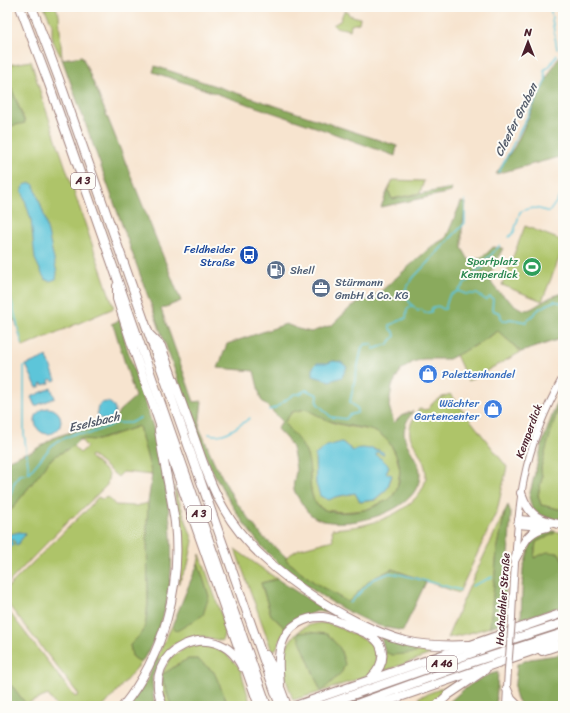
<svg xmlns="http://www.w3.org/2000/svg" width="570" height="713" viewBox="0 0 570 713" font-family="Sriracha,sans-serif">
<style>
.green{fill:#aec469;stroke:#7c724a;fill-rule:evenodd}
.forest{fill:#8aaa5d;stroke:#6a6444;fill-rule:evenodd}
.water{fill:#5dc5d9;stroke:#547282}
.lines{fill:none;stroke-linecap:round;stroke-linejoin:round}
.stream{stroke:#5dc5d9;stroke-width:1.5}
.secondary-casing{stroke:#a0827d;stroke-width:8}
.motorway-casing{stroke:#a0827d;stroke-width:10}
.secondary{stroke:#fff;stroke-width:6}
.motorway{stroke:#fff;stroke-width:8}
.secondary-bridge-casing{stroke:#a0827d;stroke-width:8;stroke-linecap:butt}
.secondary-bridge{stroke:#fff;stroke-width:6}
.labels{text-anchor:middle;dominant-baseline:central;stroke-width:4;stroke-linejoin:round;paint-order:stroke}
.shield{fill:#fdfcf7;stroke:#806168;stroke-width:1}
.shield-label{font-size:10px;font-weight:bold;fill:#4a1f2b}
.transit-label{font-size:11px;fill:#164399;stroke:#fdfcf7;text-anchor:end}
.leisure-label{font-size:11px;fill:#27864d;stroke:#fdfcf7;text-anchor:end}
.service-label{font-size:11px;fill:#4e5e75;stroke:#fdfcf7;text-anchor:start}
.shop-label{font-size:11px;fill:#366cbe;stroke:#fdfcf7;text-anchor:start}
.street-label{font-size:11px;fill:#4a1f2b;stroke:#fdfcf7}
.water-label{font-size:12px;font-style:italic;fill:#515968;stroke:#fdfcf7}
</style>
<rect width="100%" height="100%" fill="#fdfcf7"/>
<filter id="ink" filterUnits="userSpaceOnUse"><feTurbulence type="fractalNoise" baseFrequency=".025" numOctaves="2"/><feDisplacementMap in="SourceGraphic" scale="8" xChannelSelector="R" yChannelSelector="G"/><feConvolveMatrix kernelMatrix="1 2 1 2 8 2 1 2 1" color-interpolation-filters="sRGB"/></filter>
<filter id="wash" filterUnits="userSpaceOnUse"><feTurbulence type="fractalNoise" baseFrequency=".012" numOctaves="4" result="noise"/><feDisplacementMap in="SourceGraphic" scale="16" xChannelSelector="R" yChannelSelector="G"/><feGaussianBlur stdDeviation="0.9" result="paint"/><feColorMatrix in="noise" values="0 0 0 0 0 0 0 0 0 0 0 0 0 0 0 0 0 1.4 0 .05"/><feComposite in="paint" operator="in"/></filter>
<g filter="url(#wash)">
<rect width="100%" height="100%" fill="#f7e4cf"/>
<!-- green -->
<path class="green" d="M 44,7 L 56,7 L 59,15 L 62,59 L 52,39 L 52,24 Z
M 344,11 L 347,11 L 349,15 L 360,18 L 359,23 L 351,25 L 350,30 L 335,27 L 333,25 L 340,21 Z
M 31,61 L 43,101 L 114,308 L 23,347 L 15,320 L 7,323 L 7,127 L 25,122 L 7,77 L 7,65 Z
M 393,180 L 424,181 L 420,193 L 392,199 L 388,190 Z
M 525,226 L 563,241 L 563,249 L 542,301 L 502,285 Z
M 498,331 L 521,352 L 468,381 L 456,355 L 478,344 Z
M 450,394 L 507,467 L 497,511 L 459,593 L 392,569 L 370,580 L 348,603 L 315,583 L 286,560 L 286,557 L 299,549 L 333,540 L 332,529 C 345,528 358,527 371,523 C 394,517 433,496 425,467 C 418,441 398,440 419,409 C 433,411 427,407 435,401 C 439,398 445,396 450,394 Z
M 559,406 L 563,409 L 563,510 L 541,505 L 538,495 L 542,478 L 541,467 L 547,444 Z
M 306,409 L 334,423 L 352,427 L 372,430 L 380,433 L 389,442 L 396,455 L 400,470 L 397,488 L 391,499 L 365,510 L 343,512 L 324,510 L 317,505 L 312,496 L 310,483 L 310,471 L 284,423 L 292,412 ZM 342,442 L 353,451 L 367,449 L 379,450 L 381,454 L 378,452 L 376,454 L 377,456 L 389,466 L 386,473 L 392,476 L 387,489 L 375,500 L 360,502 L 355,493 L 335,497 L 316,484 L 316,472 Z
M 139,426 L 152,475 L 123,472 L 118,477 L 91,455 L 90,457 L 109,474 L 107,485 L 73,518 L 71,518 L 7,584 L 7,515 L 52,458 L 73,446 L 80,453 L 87,447 L 80,439 L 98,440 Z
M 174,486 L 193,541 L 188,565 L 178,584 L 181,552 Z
M 98,497 L 102,499 L 108,497 L 115,505 L 136,506 L 148,503 L 147,526 L 148,602 L 146,621 L 143,632 L 130,645 L 132,656 L 141,663 L 104,706 L 56,706 L 48,695 L 26,704 L 13,687 L 7,683 L 7,609 L 75,697 L 79,695 L 7,603 L 7,588 L 83,513 L 85,512 Z
M 505,511 L 497,551 L 490,627 L 466,634 L 447,638 L 470,585 Z
M 554,531 L 563,533 L 563,561 L 559,553 L 534,558 L 536,542 L 555,533 Z
M 235,549 L 277,579 L 261,583 L 271,615 L 286,629 L 276,649 L 272,651 Z
M 200,554 L 226,628 L 222,641 L 201,636 L 186,639 L 172,645 L 161,659 L 155,661 L 172,626 L 177,631 L 209,596 L 198,563 Z
M 321,623 L 330,624 L 349,632 L 373,644 L 375,649 L 376,664 L 373,672 L 363,677 L 321,692 L 293,700 C 285,675 275,658 294,636 C 303,627 309,624 321,623 Z
M 207,645 L 225,653 L 240,668 L 251,706 L 222,706 L 227,702 L 178,663 L 172,670 L 161,675 L 165,689 L 173,706 L 167,706 L 161,691 L 161,675 L 171,657 L 189,646 Z
M 416,647 L 447,648 L 382,672 L 386,663 L 385,652 Z
M 458,682 L 430,706 L 422,706 L 419,697 Z"/>
<!-- forest -->
<path class="forest" d="M 82,56 L 101,101 L 181,301 L 161,309 L 194,402 L 202,401 L 199,427 L 214,462 L 234,499 L 262,536 L 286,557 L 286,560 L 315,583 L 348,602 L 370,580 L 392,569 L 426,582 L 403,631 C 395,629 385,628 377,625 C 339,610 294,580 266,551 C 242,525 224,493 208,462 L 62,59 Z
M 559,57 L 563,57 L 563,156 L 496,174 L 515,146 L 549,74 Z
M 155,66 L 397,146 L 395,156 L 324,130 L 153,72 Z
M 7,77 L 25,123 L 7,127 Z
M 452,188 L 451,192 L 381,207 L 388,190 L 392,199 Z
M 461,202 L 466,203 L 462,230 L 462,248 L 469,260 C 480,260 486,255 493,247 L 503,248 L 489,276 C 492,287 497,290 506,298 C 529,318 528,309 551,297 C 555,296 559,294 563,293 L 563,338 L 521,352 L 498,331 L 478,344 L 449,359 L 423,359 L 413,362 L 400,371 L 392,386 L 389,406 L 394,423 L 401,416 L 413,411 C 399,432 403,438 415,458 C 417,463 420,467 420,472 C 422,504 375,520 349,522 C 334,523 317,523 307,511 C 304,507 296,495 294,490 C 292,484 296,476 296,469 C 295,463 294,454 292,448 C 290,441 281,434 277,429 L 282,421 L 261,400 L 254,371 L 218,368 L 227,344 L 286,324 L 298,329 L 311,332 L 332,325 L 352,306 L 379,293 L 432,246 L 446,238 ZM 306,409 C 315,414 325,420 336,423 C 362,430 384,425 396,455 C 402,467 401,487 391,498 C 389,500 384,502 381,503 C 375,506 370,509 364,510 C 352,513 326,515 317,505 C 306,491 313,471 307,455 C 303,443 292,433 284,423 L 292,412 Z
M 120,320 C 123,332 126,345 130,358 C 137,381 146,404 153,427 C 158,446 161,465 165,484 C 175,546 178,608 141,663 L 132,656 L 130,645 L 143,632 L 146,621 L 148,602 L 147,526 L 148,503 L 152,475 L 139,426 L 98,440 L 80,439 L 73,446 L 52,458 L 7,515 L 7,461 L 25,453 L 31,452 L 55,437 L 111,420 L 116,417 L 119,411 L 135,397 L 114,327 L 111,324 Z
M 563,390 L 541,467 L 542,478 L 538,495 L 541,505 L 563,510 L 563,522 L 553,520 L 539,514 L 532,509 L 529,497 L 542,444 L 557,402 Z
M 508,505 L 511,513 L 505,601 L 502,623 L 490,627 L 497,551 L 505,511 Z
M 547,531 L 554,531 L 555,533 L 536,542 L 534,558 L 547,552 L 559,553 L 563,561 L 563,606 L 521,619 L 523,568 L 533,538 Z
M 198,563 L 209,596 L 203,615 L 177,631 L 172,626 Z
M 277,579 L 326,611 L 329,613 L 317,611 L 298,620 L 286,629 L 271,615 L 261,583 Z
M 308,632 L 327,634 L 340,648 L 345,664 L 342,672 L 321,692 L 297,633 Z
M 381,637 L 416,647 L 416,653 L 392,655 L 385,652 Z
M 563,654 L 563,706 L 523,706 C 509,695 517,677 517,664 L 530,659 Z
M 161,659 L 152,678 L 154,702 L 156,706 L 129,706 L 147,680 L 155,661 Z
M 188,659 L 197,659 L 214,672 L 227,702 L 222,706 L 171,705 L 161,675 C 171,670 178,663 188,659 Z
M 498,672 L 496,706 L 445,706 C 461,691 477,677 498,672 Z
M 7,683 L 13,687 L 26,704 L 25,706 L 11,706 L 7,699 Z"/>
<!-- water -->
<path class="water" d="M 31,183 L 34,185 L 44,215 L 57,273 L 56,279 L 50,281 L 46,280 L 43,276 L 35,259 L 31,220 L 22,190 L 24,185 Z
M 48,356 L 47,357 L 56,380 L 53,381 L 52,379 L 49,380 L 50,383 L 43,385 L 42,383 L 40,384 L 40,387 L 37,388 L 26,365 Z
M 333,361 L 341,362 L 347,367 L 342,377 L 330,381 L 313,376 L 313,367 L 317,363 L 328,363 Z
M 51,388 L 55,398 L 35,406 L 31,397 Z
M97 411a9 9 0 1 1 18 0a9 9 0 1 1-18 0Z
M35 421a13 13 0 1 1 26 0a13 13 0 1 1-26 0Z
M 342,442 L 353,451 C 358,447 364,448 370,449 L 373,448 L 374,450 L 379,450 L 384,453 L 383,455 L 378,452 L 376,454 L 377,456 L 383,460 L 389,466 L 386,473 L 392,475 L 387,489 L 374,500 L 360,502 L 355,493 L 335,497 L 329,500 L 320,496 L 316,484 L 315,455 L 327,446 Z
M 19,532 L 24,533 L 25,535 L 17,545 L 15,544 L 15,541 L 12,538 L 11,541 L 13,543 L 13,546 L 7,547 L 7,535 Z"/>
<g class="lines">
<!-- stream -->
<path class="stream" d="M 550,7 L 557,49
M 499,172 L 546,80 L 544,70 L 549,67 L 557,55
M 509,237 L 514,232 L 520,212 C 531,206 538,208 549,212 C 553,207 559,197 563,194
M 7,282 L 22,344
M 458,291 L 466,294 L 477,294 L 486,300 L 490,297 L 493,299 L 492,310 L 500,313 L 502,321 L 505,321 L 510,319 L 526,322 L 539,309 L 554,301 L 563,303
M 411,305 L 404,292 L 412,279 L 465,223 L 465,200
M 24,366 L 24,433 L 29,472
M 269,410 L 275,408 L 294,394 L 299,394 L 306,390 L 318,395 L 317,403 L 331,417 L 346,419 L 349,415 L 357,413 L 358,409 L 350,402 L 362,347 L 366,344 L 372,344 L 374,349 L 388,344 L 395,336 L 394,332 L 390,329 L 390,325 L 406,318 L 407,310 L 412,305 L 418,311 L 421,309 L 425,313 L 431,312 L 432,308 C 437,305 439,306 443,309 L 445,309 L 449,296 L 458,291 L 479,269 L 483,268 L 486,259 L 491,255 L 500,245
M 209,434 C 224,439 238,426 250,418
M 7,498 L 11,493 L 14,483 L 19,475 L 29,473 L 54,443 L 76,433 L 89,434 L 116,423 L 130,423 L 140,418
M 472,586 L 492,577
M 350,603 L 373,579 L 390,573 L 403,575 L 460,590"/>
</g>
</g>
<g filter="url(#ink)">
<g class="lines">
<defs>
<path id="secondary" d="M 512,619 C 513,590 515,562 517,534 C 519,515 520,497 524,479 C 531,444 545,409 563,377
M 506,706 L 508,669"/>
<path id="motorway" d="M 20,7 L 49,84 L 267,706
M 32,7 L 59,79 L 280,706
M 117,286 L 117,299 L 134,351 L 259,706
M 150,335 L 161,346 C 171,374 182,403 192,431 C 201,457 210,485 224,509 C 255,565 345,625 406,641 C 427,646 448,646 469,645
M 521,493 C 530,518 539,520 563,525
M 519,520 L 542,522
M 518,524 L 541,526
M 515,559 C 524,543 527,531 547,527
M 542,651 L 563,644
M 266,655 L 272,666 L 287,706
M 280,685 C 279,672 277,656 282,643 C 288,625 306,616 323,617 C 332,618 341,623 349,626 C 360,631 374,634 380,645 C 386,658 380,669 371,678
M 507,689 L 511,699 L 518,706
M 123,706 C 163,656 182,587 175,523 C 171,492 163,462 159,430
M 163,706 C 137,649 217,614 242,667
M 295,706 L 563,613
M 321,706 L 498,644 L 563,623
M 351,706 L 467,664 L 563,633
M 374,706 L 532,651 L 546,645 L 556,638
M 436,706 L 448,695 L 485,670"/>
</defs>
<!-- secondary casing -->
<use href="#secondary" class="secondary-casing"/>
<!-- motorway casing -->
<use href="#motorway" class="motorway-casing"/>
<!-- secondary -->
<use href="#secondary" class="secondary"/>
<!-- motorway -->
<use href="#motorway" class="motorway"/>
<defs>
<path id="secondary-bridge" d="M 508,669 L 512,619"/>
</defs>
<!-- secondary-bridge casing -->
<use href="#secondary-bridge" class="secondary-bridge-casing"/>
<!-- secondary-bridge -->
<use href="#secondary-bridge" class="secondary-bridge"/>
</g>
</g>
<!-- icons -->
<defs>
<symbol id="bus-disc" viewBox="-11 -11 22 22"><circle r="9.5" fill="#1a4fb4" stroke="#fdfcf7"/><path d="M-5-6H5V4H4V6H2V4H-2V6H-4V4H-5ZM-3.5-4V0h7V-4ZM-3.5 1.2v1.5H-2V1.2ZM2 1.2v1.5H3.5V1.2Z" fill="#fff"/></symbol>
<symbol id="stadium-disc" viewBox="-11 -11 22 22"><circle r="9.5" fill="#2e9e5b" stroke="#fdfcf7"/><path d="M0-5a6.5 5 0 1 0 0 10a6.5 5 0 1 0 0-10ZM-3.5-1.8h7v3.6h-7Z" fill="#fff"/></symbol>
<symbol id="fuel-disc" viewBox="-11 -11 22 22"><circle r="9.5" fill="#5c6f8a" stroke="#fdfcf7"/><path d="M-5.5-6h7V0h2V4h1.3V-2.5L3-4.5l.8-.8L6-3V5H2.5V1h-1V6h-7ZM-4.2-4.7v3.2H.2V-4.7Z" fill="#fff"/></symbol>
<symbol id="office-disc" viewBox="-11 -11 22 22"><circle r="9.5" fill="#5c6f8a" stroke="#fdfcf7"/><path d="M-6-3h4V-5.5h4V-3h4V5H-6ZM-1-4.5V-3h2v-1.5ZM-6 0V1H6V0Z" fill="#fff"/></symbol>
<symbol id="shop-disc" viewBox="-11 -11 22 22"><circle r="9.5" fill="#3f7fe0" stroke="#fdfcf7"/><path d="M-5-2.5h2.3a2.7 3.5 0 0 1 5.4 0H5L5.5 6h-11ZM-1.5-2.5h3a1.5 2.3 0 0 0-3 0Z" fill="#fff"/></symbol>
</defs>
<g fill-rule="evenodd">
<use href="#bus-disc" x="238" y="244" width="22" height="22"/>
<use href="#stadium-disc" x="521" y="256" width="22" height="22"/>
<use href="#fuel-disc" x="265" y="259" width="22" height="22"/>
<use href="#office-disc" x="310" y="277" width="22" height="22"/>
<use href="#shop-disc" x="417" y="363" width="22" height="22"/>
<use href="#shop-disc" x="482" y="398" width="22" height="22"/>
</g>
<g class="labels">
<!-- shield labels -->
<g class="shield">
<rect x="71" y="173" width="24" height="16" rx="3"/>
<rect x="187" y="506" width="24" height="16" rx="3"/>
<rect x="427" y="656" width="30" height="16" rx="3"/>
</g>
<g class="shield-label">
<text x="83" y="181">A 3</text>
<text x="199" y="514">A 3</text>
<text x="442" y="664">A 46</text>
</g>
<!-- transit labels -->
<g class="transit-label">
<text x="235" y="249">Feldheider<tspan x="235" dy="13">Straße</tspan></text>
</g>
<!-- leisure labels -->
<g class="leisure-label">
<text x="518" y="261">Sportplatz<tspan x="518" dy="13">Kemperdick</tspan></text>
</g>
<!-- service labels -->
<g class="service-label">
<text x="290" y="270">Shell</text>
<text x="335" y="282">Stürmann<tspan x="335" dy="13">GmbH &amp; Co. KG</tspan></text>
</g>
<!-- shop labels -->
<g class="shop-label">
<text x="442" y="374">Palettenhandel</text>
<text x="479" y="403" text-anchor="end">Wächter<tspan x="479" dy="13">Gartencenter</tspan></text>
</g>
<!-- street labels -->
<g class="street-label">
<text transform="translate(529 431) rotate(-70)">Kemperdick</text>
<text transform="translate(503 599) rotate(-86)">Hochdahler Straße</text>
</g>
<!-- water labels -->
<g class="water-label">
<text transform="translate(516 120) rotate(-63)">Cleefer Graben</text>
<text transform="translate(94 422) rotate(-13)">Eselsbach</text>
</g>
</g>
<!-- margin -->
<rect width="570" height="713" fill="none" stroke="#fdfcf7" stroke-width="24"/>
<!-- north arrow -->
<g transform="translate(528 42)" stroke="#fdfcf7" stroke-width="3" paint-order="stroke">
<path d="M0-3L7 15L0 10L-7 15Z" fill="#4a1f2b"/>
<text y="-6" font-size="11" font-weight="bold" text-anchor="middle" fill="#4a1f2b">N</text>
</g>
</svg>
